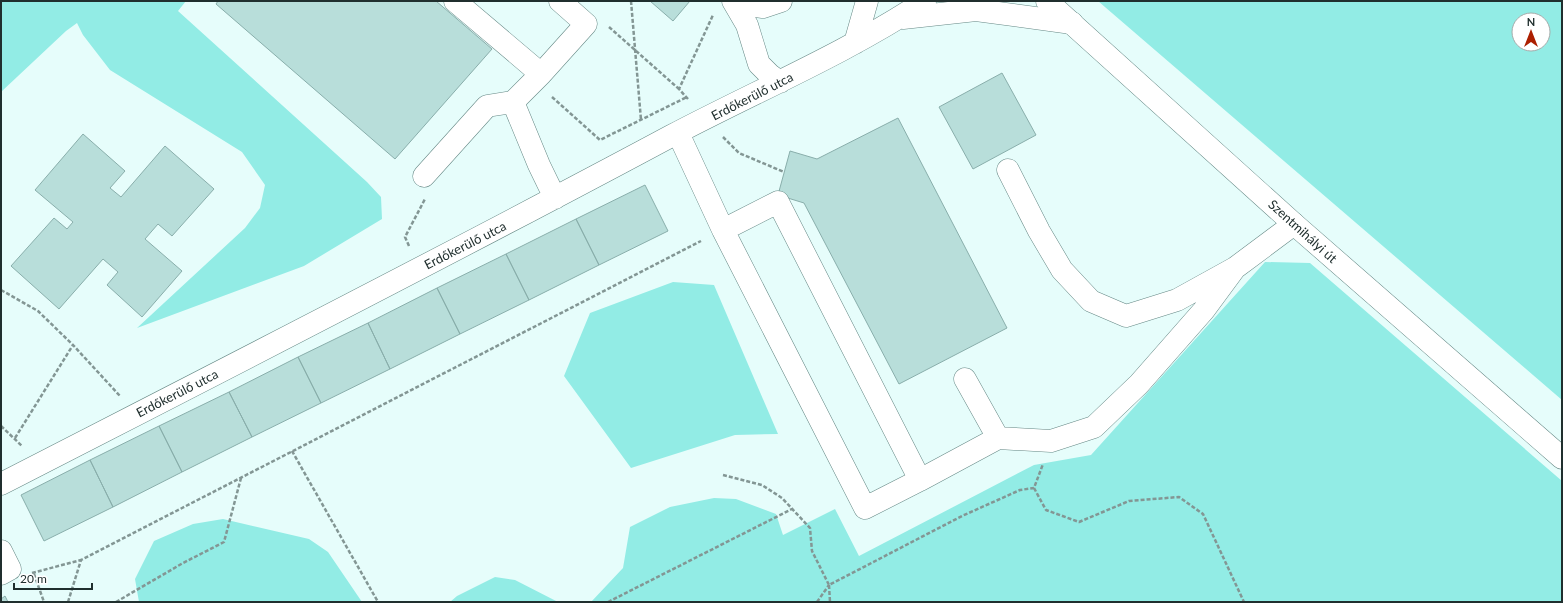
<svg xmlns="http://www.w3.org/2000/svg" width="1563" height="603" viewBox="0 0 1563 603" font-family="Lato,sans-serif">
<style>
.green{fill:#92ece5;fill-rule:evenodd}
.building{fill:#b8deda;stroke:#89aeab}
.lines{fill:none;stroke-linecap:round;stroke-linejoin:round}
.minor-casing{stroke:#658885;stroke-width:23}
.major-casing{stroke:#658885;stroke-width:23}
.path{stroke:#839694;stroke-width:2.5;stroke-dasharray:4 2;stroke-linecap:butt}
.minor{stroke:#fff;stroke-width:22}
.major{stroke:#fff;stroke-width:22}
.labels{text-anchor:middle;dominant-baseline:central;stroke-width:3.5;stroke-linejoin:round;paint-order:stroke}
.street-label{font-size:13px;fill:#202f2e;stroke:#fff}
</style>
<rect width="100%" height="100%" fill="#e6fdfb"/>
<!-- green -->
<path class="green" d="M 1,1 L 186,1 L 178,11 L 367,182 L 381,197 L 382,219 L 304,266 L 137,328 L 245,228 L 260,208 L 265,185 L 242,152 L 110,70 L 83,35 L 77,23 L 66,31 L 1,92 Z
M 1098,1 L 1562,1 L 1562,400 ZM 1519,20 L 1543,20 L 1543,44 L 1519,44 Z
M 1265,262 L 1310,263 L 1562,481 L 1562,602 L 591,602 L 623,568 L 630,527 L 670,507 L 714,498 L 736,499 L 776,514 L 783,535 L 835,509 L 859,556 L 1034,465 L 1091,455 Z
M 673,282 L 714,285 L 778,434 L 735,435 L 631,468 L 564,376 L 590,313 Z
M 223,519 L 309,539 L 328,552 L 362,602 L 139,602 L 135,579 L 154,541 L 193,524 Z
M 495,577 L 515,580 L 558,602 L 450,602 L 457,596 Z"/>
<!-- building -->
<path class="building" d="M 218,1 L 436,1 L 492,49 L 395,159 L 216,4 Z
M 650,1 L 690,1 L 673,21 Z
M 1002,73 L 1036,135 L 973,169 L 939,107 Z
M 898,118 L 1007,328 L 899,384 L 804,203 L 778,195 L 790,151 L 817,159 Z
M 83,134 L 125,171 L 110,188 L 121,197 L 165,146 L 214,189 L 172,236 L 158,224 L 145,239 L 182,271 L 142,317 L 107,285 L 118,272 L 103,259 L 59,309 L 11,266 L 54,218 L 67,229 L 73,222 L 35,190 Z
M 645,185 L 668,231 L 599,265 L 576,219 Z
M 576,219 L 599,265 L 529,300 L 506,254 Z
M 506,254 L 529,300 L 460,334 L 437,288 Z
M 437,288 L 460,334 L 390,369 L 368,323 Z
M 368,323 L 390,369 L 321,403 L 298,357 Z
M 298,357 L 321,403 L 252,437 L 229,392 Z
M 229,392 L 252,437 L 182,472 L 159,426 Z
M 159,426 L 182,472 L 113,507 L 90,460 Z
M 90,460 L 113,507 L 44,541 L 21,495 Z
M 5,596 L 8,602 L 1,602 L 1,599 Z"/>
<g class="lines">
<defs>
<path id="minor" d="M 455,1 L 541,74
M 733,1 L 747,25 L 759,64 L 770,75 L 780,82
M 735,3 L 763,7 L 781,1
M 903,18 L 976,10 L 1072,23
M 855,43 L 867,1
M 678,133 L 723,230 L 865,508 L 920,480 L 778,202 L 723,230
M 1008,170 L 1039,231 L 1062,270 L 1091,301 L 1126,316 L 1177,300 L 1235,268 L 1294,224
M 424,176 L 487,106 L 513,102
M 555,198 L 539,165 L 513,102 L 541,74 L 586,24 L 560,1
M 965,379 L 998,438
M 920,480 L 998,438 L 1051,441 L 1094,427 L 1139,384 L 1204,310 L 1235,268
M 1,484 C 225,369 449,255 671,136 C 756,91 845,54 925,1
M 1,551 L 10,569 L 1,574"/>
<path id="major" d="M 1047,1 L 1294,224 L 1562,458"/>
</defs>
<!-- minor casing -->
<use href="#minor" class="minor-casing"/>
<!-- major casing -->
<use href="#major" class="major-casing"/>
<!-- path -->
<path class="path" d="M 631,1 L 641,120
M 609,27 L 679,89
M 552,97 L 600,140 L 687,97
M 688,99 L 679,89 L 713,15
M 723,137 L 739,153 L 784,172
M 409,246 L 405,237 L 425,199
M 1,290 L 38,311 L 73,345 L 120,396
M 1,426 L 22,446
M 15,438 L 73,345
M 292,451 L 378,602
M 723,475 L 762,485 L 782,498 L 810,528 L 812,551 L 829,585 L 962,516 L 1020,490 L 1034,488 L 1043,464
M 1034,488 L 1046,510 L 1079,522 L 1129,501 L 1179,497 L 1203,514 L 1244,602
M 32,573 L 81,560
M 34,574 L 44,602
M 829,585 L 830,602
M 68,602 L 81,560 L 701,241
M 116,602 L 183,563 L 224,542 L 241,478
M 608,602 L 792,509
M 817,602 L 829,585"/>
<!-- minor -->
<use href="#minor" class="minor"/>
<!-- major -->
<use href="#major" class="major"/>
</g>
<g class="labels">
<!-- street labels -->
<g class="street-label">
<text transform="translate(752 96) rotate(-27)">Erdőkerülő utca</text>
<text transform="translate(1303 231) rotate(42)">Szentmihályi út</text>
<text transform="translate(465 245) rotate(-27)">Erdőkerülő utca</text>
<text transform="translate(177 393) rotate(-27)">Erdőkerülő utca</text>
</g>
</g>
<!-- border -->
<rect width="1563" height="603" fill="none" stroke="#202f2e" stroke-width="4"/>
<!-- north arrow -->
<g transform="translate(1531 32)"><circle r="19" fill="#ffffff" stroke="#a6acab"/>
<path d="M0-3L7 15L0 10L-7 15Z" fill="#ac1f00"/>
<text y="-6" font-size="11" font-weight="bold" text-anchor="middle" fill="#202f2e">N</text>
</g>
<!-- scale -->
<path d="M14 583v6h78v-6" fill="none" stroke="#202f2e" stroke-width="2"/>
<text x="20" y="583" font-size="12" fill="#202f2e" stroke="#ffffff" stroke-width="3" paint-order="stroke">20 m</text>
</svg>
